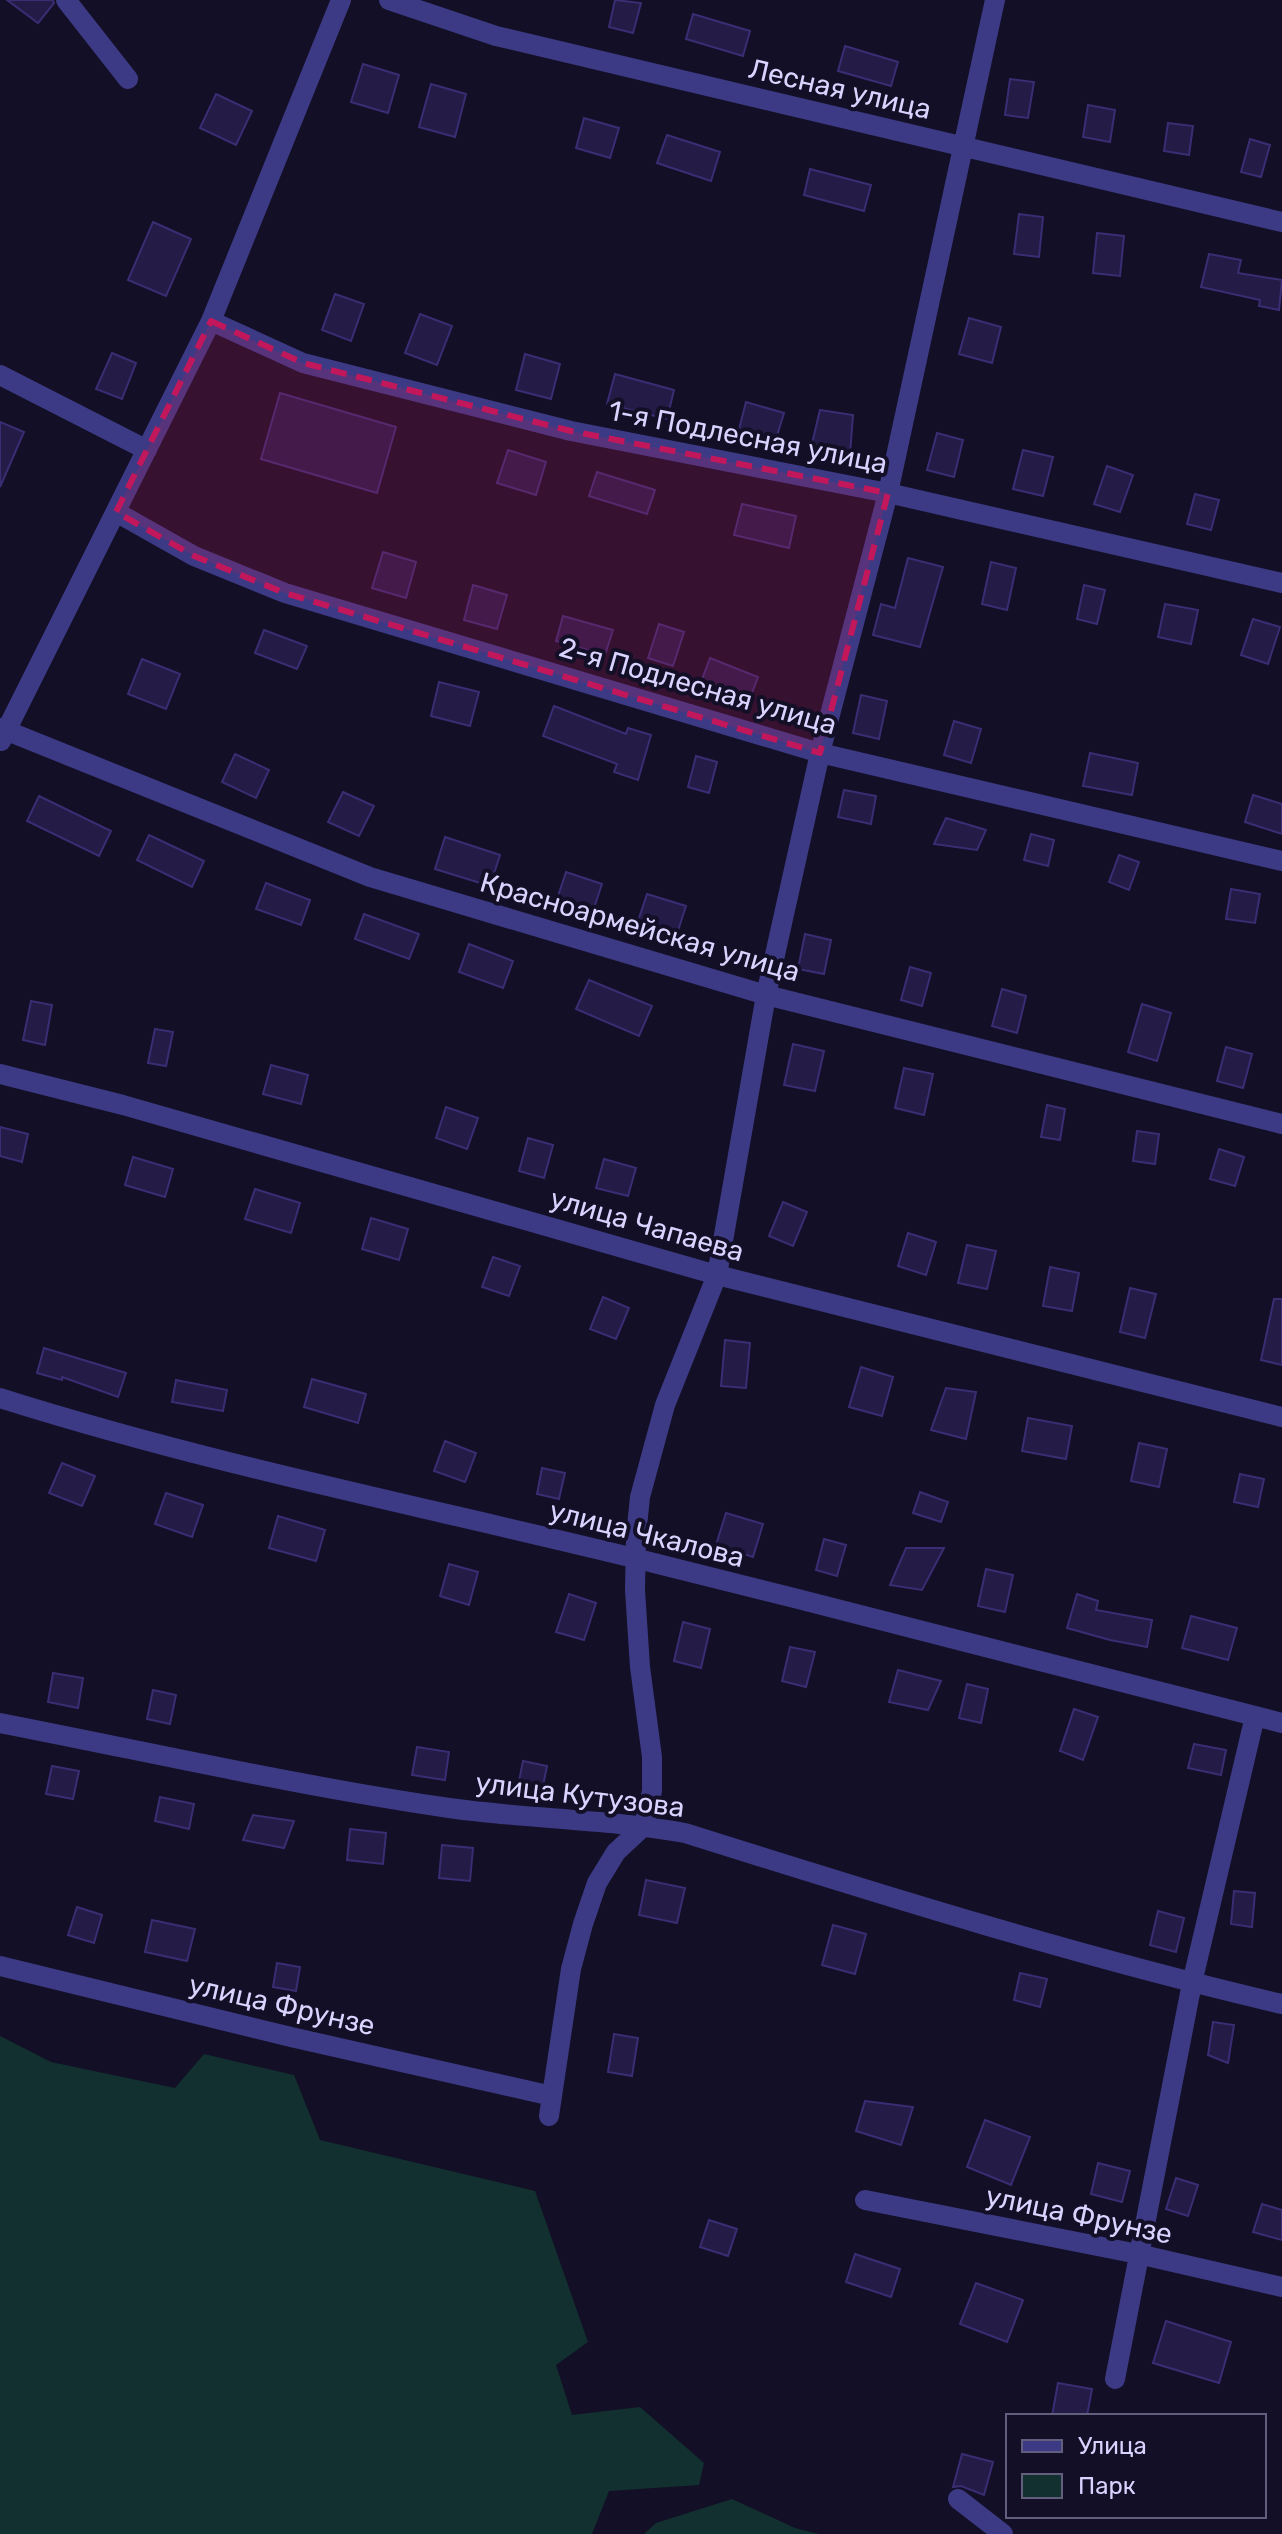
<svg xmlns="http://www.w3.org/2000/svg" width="1282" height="2534" viewBox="0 0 1282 2534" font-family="Rubik,sans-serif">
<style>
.green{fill:#12302f}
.building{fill:#241b47;stroke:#3b2d73;stroke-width:2}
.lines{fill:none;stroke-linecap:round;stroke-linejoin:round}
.minor{stroke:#3d3a85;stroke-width:20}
.marked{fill:#c2185b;fill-opacity:0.2;stroke:#c2185b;stroke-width:6;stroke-dasharray:16 10;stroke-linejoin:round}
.labels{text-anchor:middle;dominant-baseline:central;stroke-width:8;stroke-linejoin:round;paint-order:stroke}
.street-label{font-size:28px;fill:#d9d4ff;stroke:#130f26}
</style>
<rect width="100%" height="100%" fill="#130f26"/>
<!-- green -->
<path class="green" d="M 0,2036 L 51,2062 L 175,2088 L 204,2054 L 294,2075 L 320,2140 L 535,2191 L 588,2342 L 556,2365 L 572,2415 L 640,2407 L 704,2463 L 699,2485 L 609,2491 L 592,2534 L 0,2534 Z
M 732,2499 L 795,2528 L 819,2534 L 644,2534 L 656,2523 Z"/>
<!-- building -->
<path class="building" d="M 7,0 L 53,0 L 54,3 L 38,23 Z
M 615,0 L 641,3 L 633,33 L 609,27 Z
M 693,14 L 750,31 L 743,56 L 686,39 Z
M 845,46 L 898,62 L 891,86 L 838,71 Z
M 363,64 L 399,75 L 388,113 L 351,102 Z
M 1010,79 L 1034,82 L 1028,118 L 1005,115 Z
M 431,84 L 466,94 L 455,137 L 419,127 Z
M 216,94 L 252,111 L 236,145 L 200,128 Z
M 1088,105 L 1115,110 L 1110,142 L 1083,137 Z
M 584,118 L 619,128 L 610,158 L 576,148 Z
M 1168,123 L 1193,126 L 1189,155 L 1164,151 Z
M 667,135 L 720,152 L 711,181 L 657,163 Z
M 1250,139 L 1270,145 L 1261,177 L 1241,172 Z
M 810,169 L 871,185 L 864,211 L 804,195 Z
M 1019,214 L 1043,217 L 1039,257 L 1014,254 Z
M 153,222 L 191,239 L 166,296 L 128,280 Z
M 1097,233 L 1124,236 L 1120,276 L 1093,273 Z
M 1209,254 L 1241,260 L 1238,273 L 1282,280 L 1279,310 L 1259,306 L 1260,300 L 1201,287 Z
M 335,294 L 364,304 L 351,341 L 322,330 Z
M 420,314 L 452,326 L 437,365 L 405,353 Z
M 969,318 L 1001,327 L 992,363 L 959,354 Z
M 112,353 L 136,363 L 122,399 L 96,389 Z
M 525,354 L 560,364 L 551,399 L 516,390 Z
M 615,374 L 674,390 L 667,419 L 607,404 Z
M 280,393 L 396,427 L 377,493 L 261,459 Z
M 746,402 L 784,413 L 776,439 L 739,429 Z
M 820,410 L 853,415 L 850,454 L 811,448 Z
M 0,422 L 24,432 L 0,487 Z
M 937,433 L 963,440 L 954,477 L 927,470 Z
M 508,450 L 546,462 L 536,495 L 497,483 Z
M 1023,450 L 1053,457 L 1043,496 L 1013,489 Z
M 1107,466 L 1133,475 L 1120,512 L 1094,504 Z
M 597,472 L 655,490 L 647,514 L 589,496 Z
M 1195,494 L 1219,500 L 1211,530 L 1187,524 Z
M 742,504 L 796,516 L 789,548 L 734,535 Z
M 383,552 L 416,562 L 406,598 L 372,588 Z
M 908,558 L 943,567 L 920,647 L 873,635 L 881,604 L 895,608 Z
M 991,562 L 1016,568 L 1007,610 L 982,604 Z
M 473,585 L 507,595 L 497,629 L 464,620 Z
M 1084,585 L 1105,590 L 1097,624 L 1077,619 Z
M 1165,604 L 1198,610 L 1191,644 L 1158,637 Z
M 563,616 L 613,630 L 605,655 L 556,641 Z
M 1253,619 L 1280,627 L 1268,664 L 1241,655 Z
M 659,624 L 684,632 L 673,666 L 648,658 Z
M 264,630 L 307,646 L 297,669 L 255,653 Z
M 710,658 L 758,677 L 749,701 L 701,682 Z
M 142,659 L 180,674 L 166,709 L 128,694 Z
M 439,682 L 479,692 L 470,726 L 431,716 Z
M 861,695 L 887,701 L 879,739 L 853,733 Z
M 554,706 L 626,734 L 628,728 L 651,735 L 638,780 L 614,772 L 617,764 L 543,736 Z
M 954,721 L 981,729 L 971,763 L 944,755 Z
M 1090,753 L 1138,763 L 1132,795 L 1083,786 Z
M 235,754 L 269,770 L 256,798 L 222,782 Z
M 696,756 L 717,762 L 709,793 L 688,787 Z
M 844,790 L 876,796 L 871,824 L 838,817 Z
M 343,792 L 374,806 L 359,836 L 328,822 Z
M 1253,795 L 1282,804 L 1282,834 L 1245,822 Z
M 39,796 L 111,831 L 99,856 L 27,821 Z
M 946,818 L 986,830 L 977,850 L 934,844 Z
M 1031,834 L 1054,840 L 1048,866 L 1024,860 Z
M 149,835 L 204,861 L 192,887 L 137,860 Z
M 445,837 L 500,855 L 490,886 L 435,869 Z
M 1119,855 L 1139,862 L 1129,890 L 1109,882 Z
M 566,872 L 602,884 L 592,914 L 556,902 Z
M 266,883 L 310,900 L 301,925 L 256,909 Z
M 1231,889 L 1260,894 L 1255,923 L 1226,919 Z
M 647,894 L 686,906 L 675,940 L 636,927 Z
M 364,914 L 419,934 L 409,959 L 355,939 Z
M 805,934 L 831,940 L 824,974 L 798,969 Z
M 469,944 L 513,961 L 503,988 L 459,972 Z
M 910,967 L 931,973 L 922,1006 L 901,1000 Z
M 589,980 L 652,1006 L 639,1036 L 576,1009 Z
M 1002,989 L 1026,996 L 1017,1033 L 992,1026 Z
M 31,1001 L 52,1005 L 45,1045 L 23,1040 Z
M 1142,1004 L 1171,1013 L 1157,1061 L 1128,1052 Z
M 155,1029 L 173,1032 L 166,1066 L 148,1063 Z
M 793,1044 L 824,1051 L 815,1091 L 784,1085 Z
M 1226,1047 L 1252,1054 L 1243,1088 L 1217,1081 Z
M 271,1065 L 308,1075 L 301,1104 L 263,1094 Z
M 904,1068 L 933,1074 L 924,1115 L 895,1108 Z
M 1047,1105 L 1065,1109 L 1060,1140 L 1041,1137 Z
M 446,1107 L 478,1118 L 467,1149 L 436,1138 Z
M 0,1127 L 28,1134 L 22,1162 L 0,1156 Z
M 1137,1131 L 1159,1134 L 1155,1164 L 1133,1161 Z
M 528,1138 L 553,1145 L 544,1178 L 519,1171 Z
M 1219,1149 L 1244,1157 L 1235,1186 L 1210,1179 Z
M 133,1157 L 173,1169 L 165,1197 L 125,1185 Z
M 604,1159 L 636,1168 L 628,1196 L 596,1188 Z
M 255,1189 L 300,1203 L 291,1233 L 245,1219 Z
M 783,1202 L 807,1212 L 793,1246 L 769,1236 Z
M 371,1218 L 408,1229 L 399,1260 L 362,1249 Z
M 908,1233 L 936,1242 L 926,1275 L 898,1266 Z
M 967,1245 L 996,1251 L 987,1289 L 958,1283 Z
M 493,1257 L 520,1266 L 509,1296 L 482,1287 Z
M 1050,1267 L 1079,1273 L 1072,1311 L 1043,1306 Z
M 1130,1288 L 1156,1294 L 1145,1338 L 1120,1332 Z
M 603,1297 L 629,1308 L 616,1339 L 590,1329 Z
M 1274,1299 L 1282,1299 L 1282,1365 L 1261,1360 Z
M 725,1340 L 750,1343 L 746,1388 L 721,1386 Z
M 44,1348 L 126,1373 L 118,1397 L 62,1377 L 62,1380 L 37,1373 Z
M 861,1367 L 893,1377 L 882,1416 L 849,1407 Z
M 312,1379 L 366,1394 L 358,1423 L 304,1407 Z
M 176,1380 L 227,1390 L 223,1411 L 172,1402 Z
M 946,1388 L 976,1392 L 966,1439 L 931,1430 Z
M 1028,1418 L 1072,1426 L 1066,1459 L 1022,1451 Z
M 445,1441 L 476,1453 L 465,1482 L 434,1471 Z
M 1139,1443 L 1167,1449 L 1159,1487 L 1131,1481 Z
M 62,1463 L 95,1476 L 82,1506 L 49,1493 Z
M 542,1468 L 565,1473 L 559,1499 L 537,1494 Z
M 1240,1474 L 1264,1479 L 1258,1507 L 1234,1502 Z
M 920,1492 L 948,1502 L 941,1522 L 913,1513 Z
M 166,1493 L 203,1505 L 192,1537 L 155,1524 Z
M 726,1513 L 763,1524 L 753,1557 L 716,1545 Z
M 278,1516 L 325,1530 L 316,1561 L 269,1548 Z
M 824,1539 L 846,1545 L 837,1576 L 816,1570 Z
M 906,1548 L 944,1548 L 922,1590 L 890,1585 Z
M 449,1564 L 478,1572 L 469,1605 L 440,1596 Z
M 986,1569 L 1013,1575 L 1005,1612 L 978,1606 Z
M 569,1594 L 596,1603 L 584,1640 L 556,1632 Z
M 1077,1594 L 1098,1601 L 1096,1610 L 1152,1620 L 1147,1647 L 1110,1640 L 1067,1628 Z
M 1191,1616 L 1237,1628 L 1228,1660 L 1182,1648 Z
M 683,1622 L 710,1629 L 701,1668 L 674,1661 Z
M 790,1647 L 815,1652 L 806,1687 L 782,1681 Z
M 898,1670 L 941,1681 L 928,1710 L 889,1702 Z
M 53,1673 L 83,1678 L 78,1708 L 48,1702 Z
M 967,1684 L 988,1689 L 981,1723 L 959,1718 Z
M 153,1690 L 176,1695 L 170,1724 L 147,1719 Z
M 1074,1709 L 1098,1717 L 1083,1760 L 1060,1751 Z
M 1194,1744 L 1226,1750 L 1221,1775 L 1188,1768 Z
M 417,1747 L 449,1752 L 445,1780 L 412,1775 Z
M 523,1761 L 547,1766 L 541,1796 L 517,1791 Z
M 52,1766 L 79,1771 L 73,1799 L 46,1794 Z
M 160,1797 L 194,1804 L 189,1829 L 155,1821 Z
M 253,1815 L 294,1821 L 284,1848 L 243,1840 Z
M 350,1829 L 386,1833 L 383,1864 L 347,1860 Z
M 442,1845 L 473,1848 L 470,1881 L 439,1878 Z
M 646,1880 L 685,1888 L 677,1923 L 639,1915 Z
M 1234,1891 L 1255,1893 L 1252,1927 L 1231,1924 Z
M 77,1907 L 102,1915 L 94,1943 L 68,1935 Z
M 1158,1911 L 1184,1918 L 1176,1952 L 1150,1945 Z
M 152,1920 L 195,1929 L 187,1961 L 145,1952 Z
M 833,1925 L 866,1934 L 855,1974 L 822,1965 Z
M 277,1963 L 300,1967 L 296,1991 L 273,1987 Z
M 1020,1973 L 1047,1979 L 1040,2007 L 1014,2000 Z
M 1213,2022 L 1234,2025 L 1228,2063 L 1208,2055 Z
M 614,2034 L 638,2038 L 632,2076 L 608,2072 Z
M 865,2101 L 913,2107 L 901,2145 L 856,2131 Z
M 985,2120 L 1030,2137 L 1011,2185 L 967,2167 Z
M 1098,2163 L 1130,2171 L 1122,2202 L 1091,2194 Z
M 1176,2178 L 1198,2185 L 1188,2216 L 1166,2209 Z
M 1262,2204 L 1282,2210 L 1282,2240 L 1253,2232 Z
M 709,2220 L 737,2229 L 728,2256 L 700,2247 Z
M 855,2254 L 900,2269 L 891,2297 L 846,2282 Z
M 976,2283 L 1023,2300 L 1007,2342 L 960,2324 Z
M 1166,2321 L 1231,2342 L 1219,2383 L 1153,2363 Z
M 1058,2383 L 1092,2389 L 1087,2416 L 1052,2416 Z
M 962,2454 L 993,2462 L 984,2495 L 961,2486 L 953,2487 Z"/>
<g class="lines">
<!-- minor -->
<path class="minor" d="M 66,0 L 128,79
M 389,0 L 496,36 L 1282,222
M 211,321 L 303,363 L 571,431 L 888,493 L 1282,583
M 0,375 L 147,450
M 116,512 L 194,556 L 285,593 L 820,753 L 1282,861
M 0,728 L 370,877 L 766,995 L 1282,1124
M 1,741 L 211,321 L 341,0
M 0,1074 L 123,1105 L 717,1275 L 1282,1417
M 0,1398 C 209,1464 425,1507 638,1559 C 853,1612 1067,1668 1282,1723
M 0,1723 C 149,1752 298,1786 449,1808 C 527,1819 607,1819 685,1833 C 882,1895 1080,1957 1282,2004
M 0,1966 L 291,2037 L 552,2096
M 549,2116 L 571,1969 L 583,1924 L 597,1883 L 616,1852 L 644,1826 L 652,1791 L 652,1757 L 640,1667 L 635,1590 L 636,1536 L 640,1497 L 665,1405 L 717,1275 L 766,995 L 820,753 L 888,493 L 995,0
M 865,2200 L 1138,2254 L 1282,2287
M 1115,2379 L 1192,1983 L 1255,1716
M 958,2499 L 1003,2534"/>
</g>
<!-- marked area -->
<path class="marked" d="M 211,321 L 303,363 L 571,431 L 888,493 L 820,753 L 285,593 L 194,556 L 116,512 Z"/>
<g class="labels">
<!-- street labels -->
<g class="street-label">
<text transform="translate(840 89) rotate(13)">Лесная улица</text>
<text transform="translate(748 437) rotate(11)">1-я Подлесная улица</text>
<text transform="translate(698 686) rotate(16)">2-я Подлесная улица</text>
<text transform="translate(640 927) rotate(16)">Красноармейская улица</text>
<text transform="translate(647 1225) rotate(16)">улица Чапаева</text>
<text transform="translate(647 1534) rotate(14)">улица Чкалова</text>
<text transform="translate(580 1795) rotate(7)">улица Кутузова</text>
<text transform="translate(282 2005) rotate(13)">улица Фрунзе</text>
<text transform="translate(1079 2215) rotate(12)">улица Фрунзе</text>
</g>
</g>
<!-- legend -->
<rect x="1006" y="2414" width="260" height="104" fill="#130f26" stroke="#625e7d" stroke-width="2"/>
<rect x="1022" y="2440" width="40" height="12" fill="#3d3a85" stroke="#625e7d" stroke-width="2"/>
<text x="1078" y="2454" font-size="24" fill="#d9d4ff">Улица</text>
<rect x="1022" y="2474" width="40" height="24" fill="#12302f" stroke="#625e7d" stroke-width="2"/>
<text x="1078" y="2494" font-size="24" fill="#d9d4ff">Парк</text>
</svg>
